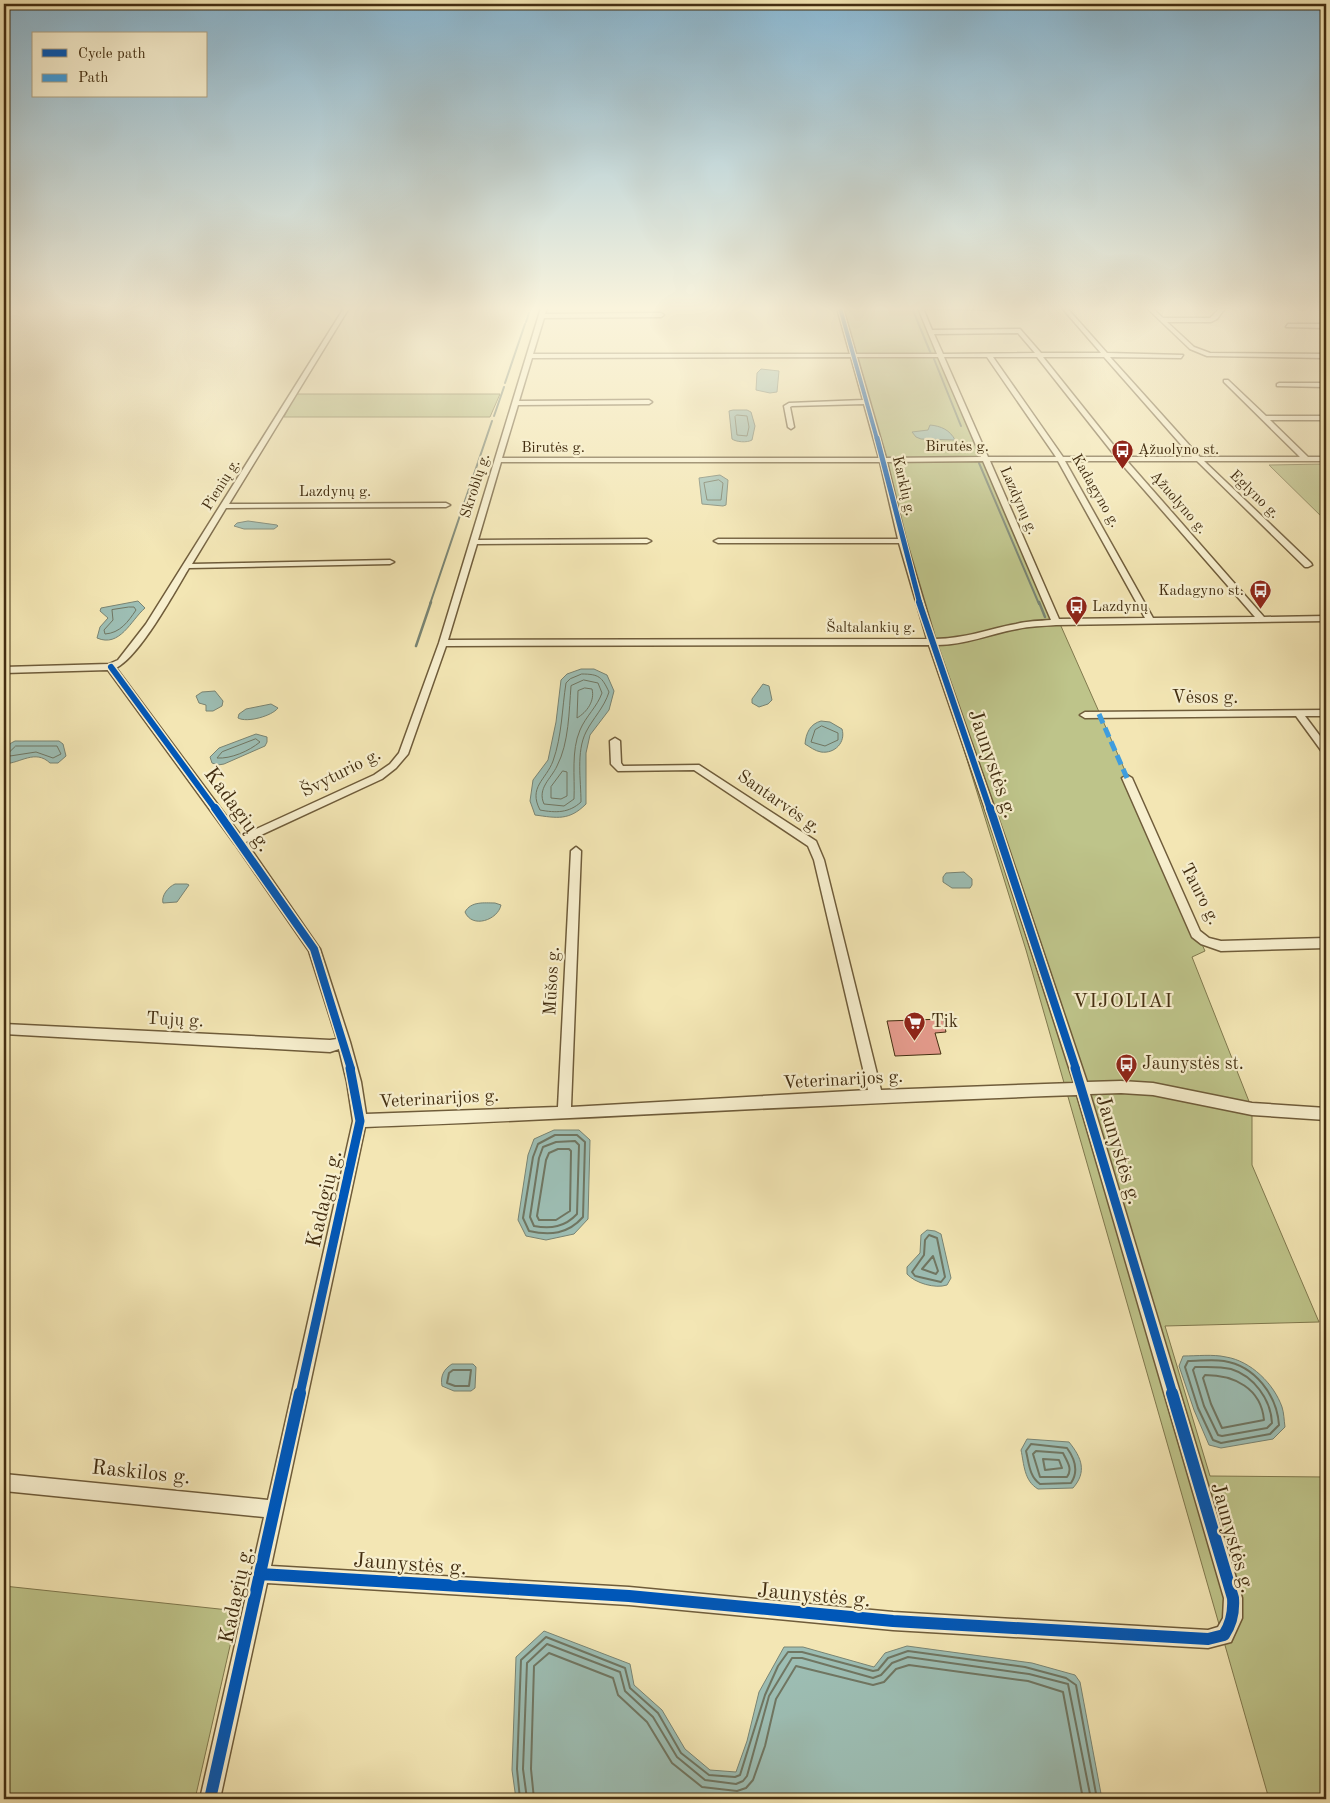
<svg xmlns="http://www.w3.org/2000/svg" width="1330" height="1803" viewBox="0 0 1330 1803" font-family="'Old Standard TT',serif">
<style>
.green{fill:#bec48a;stroke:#80794e}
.water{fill:#9dbeb4;stroke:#798473}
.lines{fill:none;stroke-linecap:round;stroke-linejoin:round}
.shore-far1{stroke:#707662;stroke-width:1}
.shore{stroke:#707662;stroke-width:2}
.stream-far1{stroke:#798473;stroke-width:2}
.stream{stroke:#798473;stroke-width:2.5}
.building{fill:#e39a8b;stroke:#432e11}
.minor-casing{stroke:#6f5c3a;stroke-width:3}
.minor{fill:#f7efce;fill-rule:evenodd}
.quiet{stroke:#3f9dde;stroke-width:5;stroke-dasharray:10 5;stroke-linecap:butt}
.cycleway-far5-casing{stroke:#f7efce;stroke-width:5.5}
.cycleway-far4-casing{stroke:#f7efce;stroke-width:7}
.cycleway-far3-casing{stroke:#f7efce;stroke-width:9}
.cycleway-far2-casing{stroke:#f7efce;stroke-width:11}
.cycleway-far1-casing{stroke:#f7efce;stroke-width:12}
.cycleway-casing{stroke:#f7efce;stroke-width:15}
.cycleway-far5{stroke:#0057b8;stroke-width:4}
.cycleway-far4{stroke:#0057b8;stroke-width:5}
.cycleway-far3{stroke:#0057b8;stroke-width:6}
.cycleway-far2{stroke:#0057b8;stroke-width:8}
.cycleway-far1{stroke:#0057b8;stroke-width:9}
.cycleway{stroke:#0057b8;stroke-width:12}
.labels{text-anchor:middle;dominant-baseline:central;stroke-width:4.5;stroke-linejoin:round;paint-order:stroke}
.far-street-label{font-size:15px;fill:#432e11;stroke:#f7efce}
.far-poi-label{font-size:15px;fill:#432e11;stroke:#f7efce;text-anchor:start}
.street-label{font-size:18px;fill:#432e11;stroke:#f7efce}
.poi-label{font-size:18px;fill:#432e11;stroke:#f7efce;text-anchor:start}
.quarter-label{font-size:20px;letter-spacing:1px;fill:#432e11;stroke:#f7efce}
.near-street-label{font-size:21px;fill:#432e11;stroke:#f7efce}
</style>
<rect width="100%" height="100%" fill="#f3e6b4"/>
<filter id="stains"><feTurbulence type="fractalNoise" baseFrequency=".004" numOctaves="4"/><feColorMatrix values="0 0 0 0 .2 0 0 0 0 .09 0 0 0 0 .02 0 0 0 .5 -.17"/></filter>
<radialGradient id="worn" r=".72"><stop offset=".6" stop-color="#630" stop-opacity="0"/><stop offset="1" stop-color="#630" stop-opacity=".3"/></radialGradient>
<!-- green -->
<path class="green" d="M 840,308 L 920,308 L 1205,951 L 1192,957 L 1252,1109 L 1252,1165 L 1319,1322 L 1165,1326 L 1210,1476 L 1326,1477 L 1326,1799 L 1269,1799 L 1026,950 L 936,660 Z
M 296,394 L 500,394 L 490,417 L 284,417 Z
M 1326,464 L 1326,521 L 1269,465 Z
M 4,1586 L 238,1611 L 195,1799 L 4,1799 Z"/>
<!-- water -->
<path class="water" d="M 761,369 L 779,371 L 777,392 L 770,393 L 756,390 L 757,373 Z
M 733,410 L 747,410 L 751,412 L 755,426 L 752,440 C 747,443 736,442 732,439 L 729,411 Z
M 930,425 C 941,426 950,430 955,440 L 921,439 L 916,437 L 912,432 L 928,430 Z
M 720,475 L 728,480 L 726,505 L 723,506 L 702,504 L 699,478 Z
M 248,521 L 277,525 L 278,526 L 274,529 L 244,529 L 234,526 L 237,523 Z
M 138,601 L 145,608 C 131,620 120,648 97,638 L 100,627 L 108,618 L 100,611 L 101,608 Z
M 581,669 L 594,669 L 607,675 L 614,691 L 609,710 L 590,735 L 586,753 L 586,804 C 569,821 557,818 535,815 L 530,801 L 533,780 L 548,760 L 556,722 L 561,680 L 567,674 Z
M 763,684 L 769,686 L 772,700 L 768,704 L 759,707 L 752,703 L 752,699 Z
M 215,691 L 223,701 L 222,706 L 213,711 L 206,711 L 206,705 L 199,703 L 196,696 L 202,692 Z
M 271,704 L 278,708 C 272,716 247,723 238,718 L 239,714 L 246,709 Z
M 821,721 L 830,722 L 842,729 C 846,742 835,754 821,752 C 815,751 810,747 805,744 C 806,733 810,724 821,721 Z
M 256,734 L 267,737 L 267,742 L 265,746 L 224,764 L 218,765 L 212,763 L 210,757 L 219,748 Z
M 15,741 L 59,741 L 63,744 L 66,756 L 58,763 L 50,763 C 35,749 21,763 4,764 C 4,754 5,745 15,741 Z
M 964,872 L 972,879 L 972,885 L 970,888 L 952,888 L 943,882 L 943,877 L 946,873 Z
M 175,884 L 187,884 L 189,885 L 177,902 L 163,903 C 161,896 168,887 175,884 Z
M 495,903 L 501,905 C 498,920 472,929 465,912 C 471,901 484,903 495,903 Z
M 554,1130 L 579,1130 L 590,1140 L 588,1219 L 574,1234 L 546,1240 L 526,1236 L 518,1220 L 528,1155 L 534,1139 Z
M 927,1230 L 935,1231 L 941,1234 L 951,1278 L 947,1285 C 935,1289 915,1283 907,1274 L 907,1267 L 920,1253 L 921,1235 Z
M 1183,1356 C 1197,1356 1213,1354 1226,1357 C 1251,1361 1274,1384 1282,1407 C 1284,1413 1284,1420 1285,1427 L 1273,1439 L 1221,1448 L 1209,1445 L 1194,1410 L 1179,1366 Z
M 452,1364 L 473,1364 L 476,1367 L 475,1388 L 471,1391 L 454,1391 L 442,1386 C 440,1376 444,1369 452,1364 Z
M 1027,1439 L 1069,1442 C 1082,1458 1087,1472 1073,1488 L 1038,1489 C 1024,1481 1024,1464 1021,1450 Z
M 544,1631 L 630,1664 L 634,1685 L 662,1710 L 685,1749 L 710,1770 L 736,1772 L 747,1741 L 759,1692 L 784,1647 L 803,1647 L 874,1667 L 885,1653 L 907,1646 L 1032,1663 L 1075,1675 L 1080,1682 L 1102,1799 L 516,1799 L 512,1770 L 516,1657 Z"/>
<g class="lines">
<!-- shore-far1 -->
<path class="shore-far1" d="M 737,415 L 747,416 L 749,427 L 747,436 L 737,435 L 735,417 Z
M 719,480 L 723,483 L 721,500 L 707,500 L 704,483 Z
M 129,607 L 134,607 L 136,610 C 128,622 120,633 105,634 L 104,630 L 113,620 L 112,610 Z
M 582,674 C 599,674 602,677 609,692 C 604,708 593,718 586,732 C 576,752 581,780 581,802 C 569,813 556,813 540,810 C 528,787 546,780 553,761 C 562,736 562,708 566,683 L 570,679 Z
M 584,680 L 598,683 L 602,693 C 597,707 586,716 580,730 C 571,751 575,776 574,799 L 564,806 L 544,804 C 537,788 551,779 557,766 C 569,743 569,711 571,686 Z
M 585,688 L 592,689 C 595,701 587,712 577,718 L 578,691 Z
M 822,726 L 838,733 L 838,740 L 825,746 L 811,742 L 815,730 Z
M 256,739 L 260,742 C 249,751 231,759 217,758 L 222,752 Z
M 16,746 L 57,746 L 61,754 L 53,758 L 36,752 L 10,756 L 9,753 Z
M 563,771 L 567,772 L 567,796 L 561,799 L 551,798 L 551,787 Z"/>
<!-- shore -->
<path class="shore" d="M 555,1135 L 577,1135 L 585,1142 L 583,1217 C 568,1234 550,1236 529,1231 L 523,1218 L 533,1157 L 538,1144 Z
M 575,1141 L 579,1145 L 577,1214 C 565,1227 551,1229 534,1226 L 530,1217 L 539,1158 L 543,1147 L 556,1142 Z
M 558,1149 L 569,1149 L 571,1151 L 570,1211 L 556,1220 L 539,1220 L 537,1216 L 546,1160 L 549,1153 Z
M 929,1235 L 937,1238 L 945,1277 L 941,1282 L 915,1276 L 912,1272 L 924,1255 L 925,1240 Z
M 933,1256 L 938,1271 L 936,1274 L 922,1269 Z
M 1188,1361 C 1200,1361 1212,1359 1224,1361 C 1255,1366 1277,1395 1279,1425 L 1270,1434 L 1221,1443 L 1213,1440 L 1198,1408 L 1185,1367 Z
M 1195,1367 C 1207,1367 1219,1366 1231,1369 C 1254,1376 1271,1400 1272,1423 L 1267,1428 L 1222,1436 L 1218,1435 L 1204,1406 L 1193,1370 Z
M 453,1370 L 471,1370 L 469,1386 L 455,1386 L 447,1383 L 449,1373 Z
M 1205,1375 C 1234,1375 1261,1388 1264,1420 L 1222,1428 L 1211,1404 L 1203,1378 Z
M 1031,1444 L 1067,1448 C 1075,1459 1079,1471 1071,1483 L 1040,1484 C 1029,1476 1029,1463 1026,1451 Z
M 1036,1451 L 1063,1453 C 1067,1461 1073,1469 1067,1477 L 1040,1477 L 1033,1454 Z
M 1043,1459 L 1059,1460 L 1062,1468 L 1045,1470 Z
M 520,1799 L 517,1769 L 521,1660 L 546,1637 L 625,1668 L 630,1688 L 658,1713 L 681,1753 L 709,1775 L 735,1777 L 740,1775 L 765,1695 L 778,1666 L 788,1652 L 802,1652 L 873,1671 L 878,1670 L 888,1658 L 908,1651 L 1025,1667 L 1066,1678 L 1076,1685 L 1097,1799
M 527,1799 L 523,1769 L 527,1663 L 547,1644 L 620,1672 L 625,1691 L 653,1717 L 677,1757 L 705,1780 L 736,1784 L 743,1781 L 747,1776 L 769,1696 L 792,1658 L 802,1658 L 873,1678 L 881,1675 L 892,1663 L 908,1657 L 1029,1674 L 1068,1684 L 1091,1799
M 534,1799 L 531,1769 L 534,1666 L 549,1653 L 613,1678 L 618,1695 L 647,1722 L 672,1763 L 702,1787 L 737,1791 L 746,1788 L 753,1780 L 765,1746 L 776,1699 L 796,1666 L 873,1685 L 884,1682 L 896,1669 L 909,1665 L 1028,1681 L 1063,1692 L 1083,1799"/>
<!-- stream-far1 -->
<path class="stream-far1" d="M 530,308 L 530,310
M 912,308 L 931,354
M 526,322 L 529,313
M 934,359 L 961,426
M 505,383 L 525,324
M 494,416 L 504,387
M 979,463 L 1039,604
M 430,604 L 492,421"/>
<!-- stream -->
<path class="stream" d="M 1039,602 L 1045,617
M 416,646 L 431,602"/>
</g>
<!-- building -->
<path class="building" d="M 943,1019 L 946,1032 L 935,1033 L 941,1054 L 895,1056 L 887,1021 Z"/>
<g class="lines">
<defs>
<path id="minor" d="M 344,308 L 349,308 L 229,504 L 446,503 L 450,505 L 446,507 L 226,508 L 192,564 L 390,560 L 394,562 L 390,564 L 189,568 C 174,593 140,656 116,668 L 241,836 L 374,775 L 390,764 L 399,753 L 439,643 L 541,308 L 547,308 L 545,314 L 661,313 L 664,315 L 661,317 L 544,318 L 533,354 L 850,354 L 837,308 L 843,308 L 856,354 L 937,354 L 918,308 L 923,308 L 932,330 L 1020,329 L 1041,353 L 1101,353 L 1062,308 L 1067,308 L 1107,353 L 1183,355 L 1181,358 L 1110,357 L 1200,457 L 1300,457 L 1224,382 L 1224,380 L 1228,380 L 1266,416 L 1326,416 L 1326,420 L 1270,420 L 1308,457 L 1326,457 L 1326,461 L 1204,461 L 1311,563 L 1312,565 L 1308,567 L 1305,567 L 1197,461 L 1127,461 L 1264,617 L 1326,616 L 1326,621 L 1056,625 C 1043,626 1030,626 1017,629 C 990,634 965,645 937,645 L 1005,838 L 1087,1082 L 1121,1081 L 1153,1083 L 1252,1103 L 1326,1108 L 1326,1120 L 1252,1115 L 1153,1095 L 1121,1093 L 1090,1094 L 1242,1598 L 1242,1618 L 1231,1642 L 1208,1648 L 893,1630 L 629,1605 L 267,1583 L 220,1799 L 200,1799 L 264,1517 L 4,1491 L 4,1474 L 268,1500 L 353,1121 L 347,1082 L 339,1049 L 330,1052 L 4,1034 L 4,1024 L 330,1040 L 337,1039 L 309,951 L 235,844 L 108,670 L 4,673 L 4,667 L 109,664 L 118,660 L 146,624 ZM 1018,333 L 1035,353 L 943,354 L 934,334 ZM 851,357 L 863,400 L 789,403 L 784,406 L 788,427 L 791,429 L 794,427 L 790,407 L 792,406 L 864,404 L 879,458 L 502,458 L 518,405 L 649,404 L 652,402 L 649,400 L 519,401 L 532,358 ZM 857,357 L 938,357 L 981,457 L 886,458 ZM 944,357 L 987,357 L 1056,457 L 988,457 ZM 993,357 L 1037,357 L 1116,457 L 1063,457 ZM 1043,357 L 1104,357 L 1192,457 L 1123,457 ZM 983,461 L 1051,620 C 1039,621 1027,621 1016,624 C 988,629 964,639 935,639 L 906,541 L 887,462 ZM 990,461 L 1058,461 L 1145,618 L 1059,619 ZM 1065,461 L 1119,461 L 1255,617 L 1153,618 ZM 501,462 L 880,462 L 898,539 L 718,539 L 714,541 L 718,543 L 899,543 L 927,639 L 448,640 L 477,544 L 647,543 L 651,541 L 647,539 L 478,540 ZM 929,645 L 995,838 L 1074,1083 L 881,1090 L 824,860 L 816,841 L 699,765 L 623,766 L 621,763 L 620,741 L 615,738 L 610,741 L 611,764 L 618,771 L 694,770 L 808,846 L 814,860 L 868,1090 L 571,1107 L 581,851 L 576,847 L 571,851 L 558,1107 L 366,1114 L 361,1082 L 350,1042 L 320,949 L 246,842 L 382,779 L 396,768 L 408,754 L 446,646 ZM 1077,1095 L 1224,1598 L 1223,1618 L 1218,1627 L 1208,1630 L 893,1612 L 629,1587 L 271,1566 L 365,1127 C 603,1118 840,1103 1077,1095 Z
M 924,308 L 1000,308 L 998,310 Z
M 1147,308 L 1152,308 L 1163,318 L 1210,318 L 1220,308 L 1225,308 L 1217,319 L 1211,322 L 1167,322 L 1194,347 L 1210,353 L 1326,354 L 1326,358 L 1207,356 L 1190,349 Z
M 1288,324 L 1326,324 L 1326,328 L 1286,327 Z
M 1279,383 L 1326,383 L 1326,387 L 1277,386 L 1277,384 Z
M 1326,710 L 1326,716 L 1305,716 L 1326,744 L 1326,754 L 1323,753 L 1296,716 L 1085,718 L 1080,715 L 1085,712 Z
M 1127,775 L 1132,778 L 1200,931 L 1209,938 L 1221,941 L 1326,938 L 1326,948 L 1221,951 L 1201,944 L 1192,937 L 1122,778 Z"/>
</defs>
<!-- minor casing -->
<use href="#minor" class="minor-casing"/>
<!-- minor -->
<use href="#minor" class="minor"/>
<!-- quiet -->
<path class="quiet" d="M 1099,714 L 1127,778"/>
<defs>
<path id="cycleway-far5" d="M 840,308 L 877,439"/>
<path id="cycleway-far4" d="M 877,438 L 920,604"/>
<path id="cycleway-far3" d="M 919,602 L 990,810
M 111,667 L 216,810"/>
<path id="cycleway-far2" d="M 215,808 L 314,949 L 351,1069
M 990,808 L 1076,1069"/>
<path id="cycleway-far1" d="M 1075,1068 L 1173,1394
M 300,1394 L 360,1121 L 350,1068"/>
<path id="cycleway" d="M 260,1574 L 629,1596 L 893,1621 L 1208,1639 L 1224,1635 C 1232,1623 1234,1612 1233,1598 L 1172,1393
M 210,1799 L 300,1393"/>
</defs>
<!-- cycleway-far5 casing -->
<use href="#cycleway-far5" class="cycleway-far5-casing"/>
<!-- cycleway-far4 casing -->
<use href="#cycleway-far4" class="cycleway-far4-casing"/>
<!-- cycleway-far3 casing -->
<use href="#cycleway-far3" class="cycleway-far3-casing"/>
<!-- cycleway-far2 casing -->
<use href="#cycleway-far2" class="cycleway-far2-casing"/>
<!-- cycleway-far1 casing -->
<use href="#cycleway-far1" class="cycleway-far1-casing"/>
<!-- cycleway casing -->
<use href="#cycleway" class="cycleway-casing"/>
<!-- cycleway-far5 -->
<use href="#cycleway-far5" class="cycleway-far5"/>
<!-- cycleway-far4 -->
<use href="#cycleway-far4" class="cycleway-far4"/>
<!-- cycleway-far3 -->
<use href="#cycleway-far3" class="cycleway-far3"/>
<!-- cycleway-far2 -->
<use href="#cycleway-far2" class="cycleway-far2"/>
<!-- cycleway-far1 -->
<use href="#cycleway-far1" class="cycleway-far1"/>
<!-- cycleway -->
<use href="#cycleway" class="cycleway"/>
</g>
<!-- sky -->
<linearGradient id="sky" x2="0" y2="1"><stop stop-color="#8ab8d3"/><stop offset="0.55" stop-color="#faf4dd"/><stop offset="1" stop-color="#faf4dd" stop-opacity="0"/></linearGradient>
<rect width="1330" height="561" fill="url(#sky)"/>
<!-- icons -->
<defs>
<symbol id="bus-pin" viewBox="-11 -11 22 30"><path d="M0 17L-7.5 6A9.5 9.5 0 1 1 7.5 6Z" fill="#8f2418" stroke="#f7efce"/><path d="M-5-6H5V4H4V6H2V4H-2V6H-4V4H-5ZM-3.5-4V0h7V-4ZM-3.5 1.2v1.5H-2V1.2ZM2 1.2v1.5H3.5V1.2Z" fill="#fff"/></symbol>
<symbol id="supermarket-pin" viewBox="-11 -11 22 30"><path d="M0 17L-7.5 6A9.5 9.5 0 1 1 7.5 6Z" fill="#8f2418" stroke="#f7efce"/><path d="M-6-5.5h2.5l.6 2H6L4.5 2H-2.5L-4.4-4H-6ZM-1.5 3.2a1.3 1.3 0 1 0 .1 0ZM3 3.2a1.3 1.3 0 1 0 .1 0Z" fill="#fff"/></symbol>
</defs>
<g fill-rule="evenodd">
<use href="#bus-pin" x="1110" y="438" width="25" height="34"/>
<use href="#bus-pin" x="1248" y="578" width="25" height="34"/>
<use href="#bus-pin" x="1064" y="594" width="25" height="34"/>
<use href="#supermarket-pin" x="902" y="1010" width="25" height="34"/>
<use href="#bus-pin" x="1114" y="1052" width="25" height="34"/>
</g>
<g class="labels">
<!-- far-street labels -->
<g class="far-street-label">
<text x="957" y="447">Birutės g.</text>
<text x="553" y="448">Birutės g.</text>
<text transform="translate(222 485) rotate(-58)">Pienių g.</text>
<text transform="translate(476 486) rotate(-72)">Skroblų g.</text>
<text transform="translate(903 486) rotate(77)">Karklų g.</text>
<text transform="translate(1095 491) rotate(60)">Kadagyno g.</text>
<text x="335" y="492">Lazdynų g.</text>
<text transform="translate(1254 495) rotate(44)">Eglyno g.</text>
<text transform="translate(1018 501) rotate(66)">Lazdynų g.</text>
<text transform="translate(1178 503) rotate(49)">Ąžuolyno g.</text>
<text x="871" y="628">Šaltalankių g.</text>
</g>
<!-- far-poi labels -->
<g class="far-poi-label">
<text x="1138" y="450">Ąžuolyno st.</text>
<text x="1244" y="591" text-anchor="end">Kadagyno st.</text>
<text x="1092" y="607">Lazdynų</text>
</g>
<!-- street labels -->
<g class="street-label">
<text x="1205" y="698">Vėsos g.</text>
<text transform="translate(341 773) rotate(-27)">Švyturio g.</text>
<text transform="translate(779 802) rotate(35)">Santarvės g.</text>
<text transform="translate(1200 894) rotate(63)">Tauro g.</text>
<text transform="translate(552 981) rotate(-87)">Mūšos g.</text>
<text transform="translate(175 1020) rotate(3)">Tujų g.</text>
<text transform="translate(843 1080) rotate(-3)">Veterinarijos g.</text>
<text transform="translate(439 1099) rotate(-3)">Veterinarijos g.</text>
</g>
<!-- poi labels -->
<g class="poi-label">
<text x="931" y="1022">Tik</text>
<text x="1142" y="1064">Jaunystės st.</text>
</g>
<!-- quarter labels -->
<g class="quarter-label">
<text x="1123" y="1002">VIJOLIAI</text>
</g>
<!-- near-street labels -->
<g class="near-street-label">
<text transform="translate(992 764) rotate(71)">Jaunystės g.</text>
<text transform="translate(237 810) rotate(54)">Kadagių g.</text>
<text transform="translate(1118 1150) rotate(73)">Jaunystės g.</text>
<text transform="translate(325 1199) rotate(-77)">Kadagių g.</text>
<text transform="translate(141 1473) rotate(6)">Raskilos g.</text>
<text transform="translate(1232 1538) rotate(74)">Jaunystės g.</text>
<text transform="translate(410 1565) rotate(4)">Jaunystės g.</text>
<text transform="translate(237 1595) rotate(-78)">Kadagių g.</text>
<text transform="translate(814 1596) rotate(5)">Jaunystės g.</text>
</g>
</g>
<!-- margin -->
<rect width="1330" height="1803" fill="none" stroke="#f3e6b4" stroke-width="20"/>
<rect x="5" y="5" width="1320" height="1793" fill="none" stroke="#432e11" stroke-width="2.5"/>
<rect x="10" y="10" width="1310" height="1783" fill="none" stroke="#432e11"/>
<!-- legend -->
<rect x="32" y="32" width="175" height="65" fill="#f7efce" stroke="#afa282"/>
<rect x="42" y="49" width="25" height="8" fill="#0057b8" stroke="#afa282"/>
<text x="78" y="58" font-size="15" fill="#432e11">Cycle path</text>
<rect x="42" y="74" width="25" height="8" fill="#3f9dde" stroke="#afa282"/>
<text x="78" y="82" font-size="15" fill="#432e11">Path</text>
<rect width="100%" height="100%" filter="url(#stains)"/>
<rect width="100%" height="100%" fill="url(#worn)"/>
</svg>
